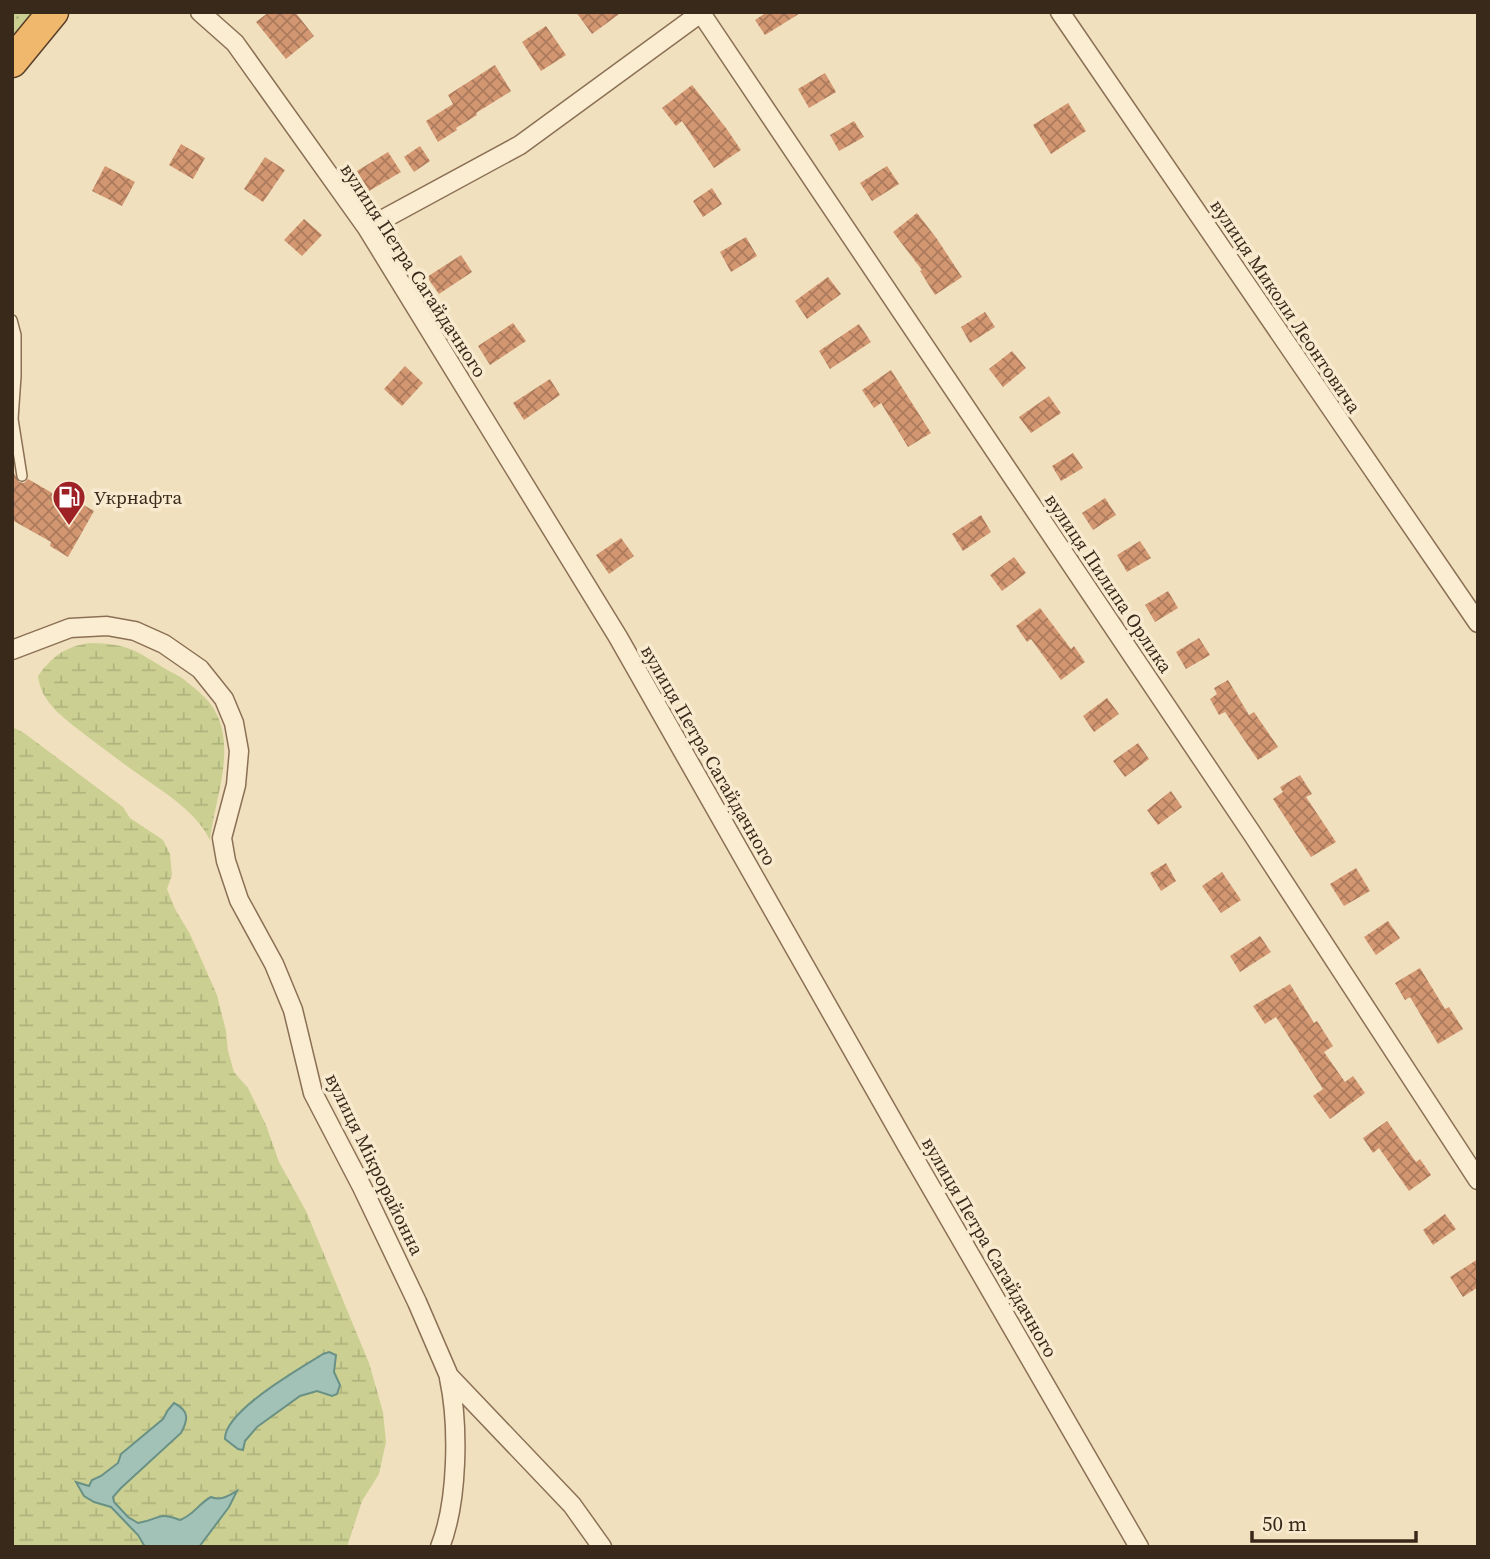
<svg xmlns="http://www.w3.org/2000/svg" width="1490" height="1559" viewBox="0 0 1490 1559" font-family="'Source Serif 4',serif">
<style>
.grass{fill:url(#grass-dots)}
.wetland{fill:url(#wetland-marsh);fill-rule:evenodd}
.water{fill:#a2c2b8;stroke:#699185;stroke-width:2}
.building{fill:url(#building-cross-hatch)}
.lines{fill:none;stroke-linecap:round;stroke-linejoin:round}
.service-casing{stroke:#8b7055;stroke-width:12}
.minor-casing{stroke:#8b7055;stroke-width:21}
.trunk-casing{stroke:#583e2a;stroke-width:33}
.service{stroke:#fbedd2;stroke-width:9}
.minor{stroke:#fbedd2;stroke-width:18}
.trunk{stroke:#f0b86c;stroke-width:30}
.labels{text-anchor:middle;dominant-baseline:central;stroke-width:7;stroke-linejoin:round;paint-order:stroke}
.street-label{font-size:19px;fill:#39291b;stroke:#f8eace}
.poi-label{font-size:19px;fill:#39291b;stroke:#f8eace;text-anchor:start}
</style>
<defs>
<pattern id="grass-dots" width="8" height="8" patternUnits="userSpaceOnUse" patternTransform="scale(1.75)"><rect width="8" height="8" fill="#cbd092"/><path d="M2 2h.1M6 6h.1" fill="none" stroke="#afb37d" stroke-width="1.8" stroke-linecap="round"/></pattern>
<pattern id="wetland-marsh" width="20" height="14" patternUnits="userSpaceOnUse" patternTransform="scale(1.75)"><rect width="20" height="14" fill="#cbd092"/><path d="M1 5h8M5 5V1M11 12h8M15 12V8" fill="none" stroke="#afb37d"/></pattern>
<pattern id="building-cross-hatch" width="8" height="8" patternUnits="userSpaceOnUse" patternTransform="scale(1.75)"><rect width="8" height="8" fill="#d29671"/><path d="M0 0l8 8M0 8l8-8" fill="none" stroke="#ab7a5c"/></pattern>
</defs>
<rect width="100%" height="100%" fill="#f1e0be"/>
<!-- grass -->
<path class="grass" d="M 12,12 L 66,12 L 12,77 Z"/>
<!-- wetland -->
<path class="wetland" d="M 90,643 C 128,644 133,649 164,668 C 172,673 181,676 187,682 C 196,689 208,699 214,709 C 237,749 215,797 210,840 C 196,812 168,795 144,778 C 122,763 100,746 79,730 C 60,715 41,701 38,676 C 53,656 64,647 90,643 Z
M 12,727 L 24,733 L 123,807 L 130,818 L 163,840 L 170,854 L 172,875 L 167,889 L 175,909 L 190,934 L 217,995 L 226,1031 L 228,1051 L 234,1072 L 248,1088 L 266,1125 L 279,1162 L 306,1211 L 369,1363 L 383,1412 L 386,1442 L 379,1474 L 362,1501 L 347,1547 L 199,1547 L 229,1507 L 235,1492 C 226,1497 221,1500 211,1497 C 201,1502 198,1511 189,1516 C 175,1524 166,1514 155,1517 C 149,1519 144,1522 138,1523 L 128,1517 L 114,1502 L 113,1497 L 121,1488 L 181,1433 L 168,1410 L 163,1419 L 121,1454 L 118,1463 L 101,1476 L 92,1480 L 89,1486 L 81,1483 C 105,1502 129,1521 145,1547 L 12,1547 ZM 336,1360 L 334,1372 L 340,1385 L 332,1396 C 327,1394 321,1391 315,1391 C 294,1393 259,1425 245,1441 L 225,1434 Z"/>
<!-- water -->
<path class="water" d="M 329,1352 L 336,1355 L 334,1372 L 340,1385 L 337,1394 L 332,1396 L 317,1391 L 300,1396 L 257,1427 L 245,1441 L 243,1450 L 238,1449 L 225,1439 C 224,1411 301,1368 323,1354 Z
M 174,1403 C 190,1411 188,1420 181,1433 L 121,1488 L 113,1497 L 114,1502 L 128,1517 L 138,1523 C 159,1520 156,1511 180,1520 C 195,1514 198,1504 211,1497 C 221,1501 228,1496 237,1491 L 229,1507 L 199,1547 L 145,1547 L 138,1535 L 111,1507 L 94,1502 L 84,1496 L 76,1482 L 89,1486 L 92,1480 L 101,1476 L 118,1463 L 121,1454 L 163,1419 L 168,1410 Z"/>
<!-- building -->
<path class="building" d="M 269,12 L 295,12 L 314,36 L 286,59 L 256,22 Z
M 576,12 L 622,12 L 592,34 Z
M 767,12 L 802,12 L 765,35 L 755,20 Z
M 546,26 L 566,55 L 541,71 L 522,42 Z
M 495,65 L 511,91 L 476,113 L 477,115 L 456,128 L 457,130 L 438,142 L 426,121 L 453,104 L 448,95 Z
M 825,73 L 836,92 L 809,108 L 798,89 Z
M 692,85 L 726,128 L 741,150 L 714,168 L 682,121 L 676,126 L 662,108 Z
M 1068,103 L 1086,131 L 1051,154 L 1033,125 Z
M 854,121 L 864,137 L 839,151 L 830,135 Z
M 181,144 L 205,158 L 193,179 L 169,165 Z
M 420,146 L 430,161 L 414,172 L 404,157 Z
M 388,152 L 401,172 L 369,191 L 357,171 Z
M 265,157 L 285,170 L 263,202 L 244,189 Z
M 105,166 L 135,182 L 122,206 L 92,191 Z
M 887,166 L 899,184 L 872,201 L 860,183 Z
M 712,188 L 722,204 L 703,217 L 693,201 Z
M 917,213 L 937,239 L 962,277 L 935,295 L 920,271 L 922,270 L 893,232 Z
M 304,219 L 322,235 L 302,256 L 284,240 Z
M 746,237 L 757,256 L 731,272 L 720,252 Z
M 461,255 L 472,272 L 439,294 L 427,277 Z
M 828,277 L 841,294 L 807,319 L 795,301 Z
M 985,312 L 995,327 L 970,343 L 961,327 Z
M 513,323 L 526,341 L 490,365 L 478,346 Z
M 859,324 L 871,342 L 830,369 L 819,351 Z
M 1012,351 L 1026,368 L 1003,387 L 989,369 Z
M 405,366 L 423,383 L 402,406 L 384,389 Z
M 891,370 L 931,433 L 908,447 L 881,403 L 874,408 L 862,390 Z
M 550,379 L 560,395 L 524,420 L 513,403 Z
M 1049,396 L 1061,413 L 1031,433 L 1019,417 Z
M 1073,453 L 1083,468 L 1061,481 L 1052,466 Z
M 12,470 L 19,482 L 24,483 L 28,479 L 73,505 L 75,500 L 94,511 L 68,557 L 50,546 L 51,542 L 12,520 Z
M 1105,498 L 1116,515 L 1093,530 L 1082,513 Z
M 981,515 L 991,532 L 963,551 L 952,534 Z
M 621,538 L 634,556 L 609,574 L 596,555 Z
M 1140,541 L 1151,558 L 1127,572 L 1117,555 Z
M 1014,557 L 1026,573 L 1002,591 L 990,575 Z
M 1168,591 L 1178,608 L 1155,622 L 1145,605 Z
M 1040,608 L 1071,649 L 1074,646 L 1085,662 L 1061,680 L 1031,639 L 1027,642 L 1016,626 Z
M 1199,638 L 1210,655 L 1186,669 L 1176,652 Z
M 1228,680 L 1249,715 L 1254,712 L 1278,747 L 1258,760 L 1225,712 L 1219,715 L 1210,699 L 1217,694 L 1214,688 Z
M 1107,698 L 1119,714 L 1094,732 L 1083,716 Z
M 1138,743 L 1149,759 L 1125,777 L 1113,761 Z
M 1300,775 L 1312,794 L 1306,797 L 1336,842 L 1311,857 L 1273,799 L 1283,792 L 1280,787 Z
M 1171,791 L 1182,807 L 1158,825 L 1147,810 Z
M 1166,863 L 1176,881 L 1161,891 L 1150,873 Z
M 1356,868 L 1370,891 L 1344,906 L 1330,884 Z
M 1222,872 L 1241,900 L 1221,913 L 1202,886 Z
M 1388,921 L 1400,938 L 1376,955 L 1364,937 Z
M 1260,936 L 1271,952 L 1240,972 L 1230,956 Z
M 1420,968 L 1445,1009 L 1449,1007 L 1463,1029 L 1438,1044 L 1410,997 L 1405,1000 L 1395,983 Z
M 1290,984 L 1314,1023 L 1317,1021 L 1333,1046 L 1324,1052 L 1345,1082 L 1353,1076 L 1365,1093 L 1330,1119 L 1313,1096 L 1323,1089 L 1276,1017 L 1265,1024 L 1253,1006 Z
M 1387,1121 L 1416,1162 L 1420,1159 L 1431,1175 L 1409,1191 L 1379,1148 L 1373,1153 L 1363,1138 Z
M 1445,1214 L 1456,1229 L 1433,1245 L 1423,1230 Z
M 1478,1259 L 1478,1287 L 1463,1297 L 1450,1277 Z"/>
<g class="lines">
<defs>
<path id="service" d="M 12,320 L 16,335 L 16,376 L 13,419 L 22,476"/>
<path id="minor" d="M 200,12 L 235,43 L 367,228 L 618,637 L 906,1144 L 1139,1547
M 1060,12 L 1478,623
M 701,13 L 1253,835 L 1478,1180
M 367,228 L 520,145 L 702,12
M 12,650 L 70,628 L 107,626 L 135,631 L 164,644 L 200,669 L 224,699 L 234,723 L 239,751 L 236,785 L 222,838 L 226,861 L 239,900 L 274,964 L 293,1010 L 313,1093 L 362,1187 L 417,1302 L 449,1376 L 572,1505 L 602,1547
M 440,1547 C 458,1502 459,1425 449,1378"/>
<path id="trunk" d="M 12,62 L 53,12"/>
</defs>
<!-- service casing -->
<use href="#service" class="service-casing"/>
<!-- minor casing -->
<use href="#minor" class="minor-casing"/>
<!-- trunk casing -->
<use href="#trunk" class="trunk-casing"/>
<!-- service -->
<use href="#service" class="service"/>
<!-- minor -->
<use href="#minor" class="minor"/>
<!-- trunk -->
<use href="#trunk" class="trunk"/>
</g>
<!-- icons -->
<defs>
<symbol id="fuel-pin" viewBox="-11 -11 22 30"><path d="M0 17L-7.5 6A9.5 9.5 0 1 1 7.5 6Z" fill="#9e2126" stroke="#f8eace"/><path d="M-5.5-6h7V0h2V4h1.3V-2.5L3-4.5l.8-.8L6-3V5H2.5V1h-1V6h-7ZM-4.2-4.7v3.2H.2V-4.7Z" fill="#fff"/></symbol>
</defs>
<g fill-rule="evenodd">
<use href="#fuel-pin" x="50" y="478" width="38" height="52"/>
</g>
<g class="labels">
<!-- street labels -->
<g class="street-label">
<text transform="translate(414 270) rotate(57)">вулиця Петра Сагайдачного</text>
<text transform="translate(1286 306) rotate(56)">вулиця Миколи Леонтовича</text>
<text transform="translate(1109 583) rotate(56)">вулиця Пилипа Орлика</text>
<text transform="translate(709 755) rotate(60)">вулиця Петра Сагайдачного</text>
<text transform="translate(375 1164) rotate(64)">вулиця Мікрорайонна</text>
<text transform="translate(990 1247) rotate(60)">вулиця Петра Сагайдачного</text>
</g>
<!-- poi labels -->
<g class="poi-label">
<text x="94" y="497">Укрнафта</text>
</g>
</g>
<!-- border -->
<rect width="1490" height="1559" fill="none" stroke="#39291b" stroke-width="28"/>
<!-- scale -->
<path d="M1252 1531v10h164v-10" fill="none" stroke="#39291b" stroke-width="3.5"/>
<text x="1262" y="1531" font-size="21" fill="#39291b" stroke="#f8eace" stroke-width="5" paint-order="stroke">50 m</text>
</svg>
